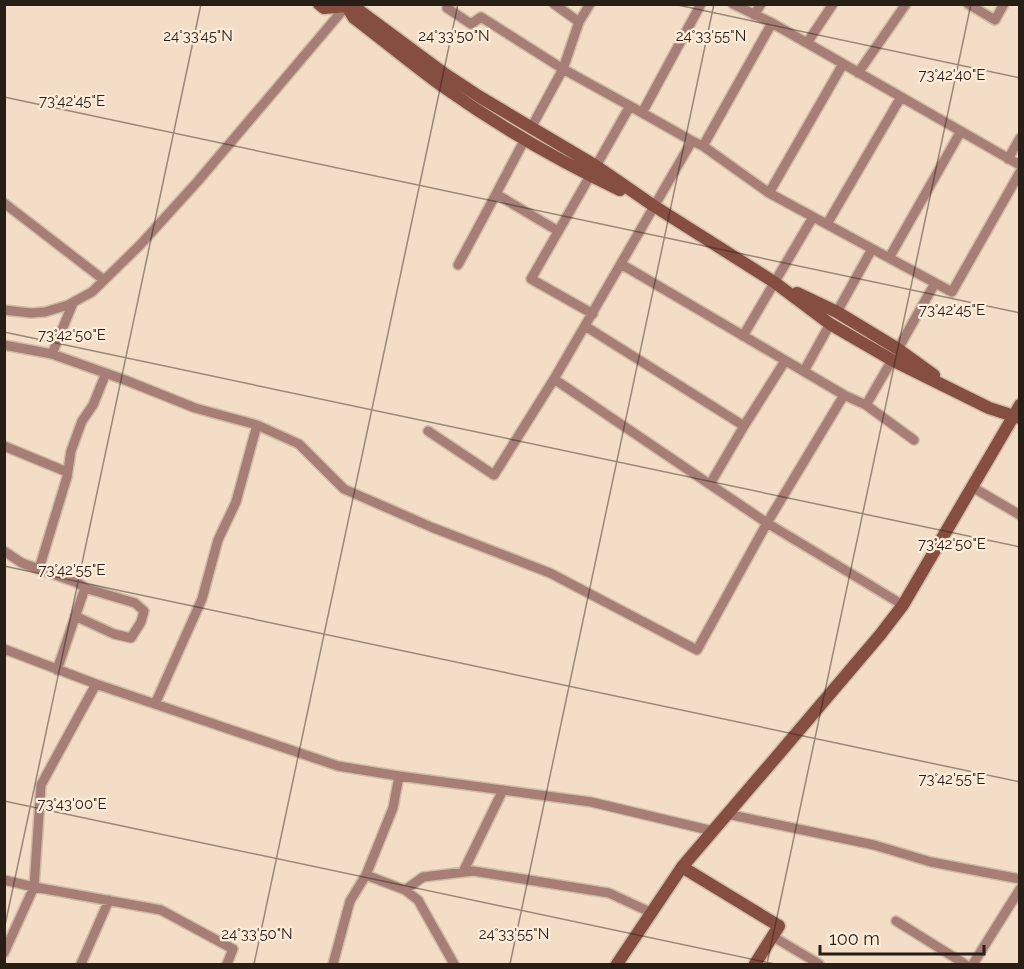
<svg xmlns="http://www.w3.org/2000/svg" width="1024" height="969" viewBox="0 0 1024 969" font-family="Raleway,sans-serif">
<style>
.lines{fill:none;stroke-linecap:round;stroke-linejoin:round}
.street-casing{stroke:#cfbba7;stroke-width:12}
.secondary-casing{stroke:#cfbba7;stroke-width:15}
.street{stroke:#a67e75;stroke-width:9}
.secondary{stroke:#864d41;stroke-width:12}
.ticks{fill:none;stroke:#271f16;stroke-width:1.5;stroke-opacity:0.45}
.ticks-label{font-size:15px;text-anchor:middle;fill:#271f16;stroke:#feebd9;stroke-width:4.5;stroke-linejoin:round;paint-order:stroke}
</style>
<rect width="100%" height="100%" fill="#f4ddc7"/>
<g class="lines">
<defs>
<path id="street" d="M 554,4 L 579,22 L 590,4
M 733,4 L 772,23
M 968,4 L 995,20 L 1004,4
M 447,8 L 471,24 L 481,17 L 563,69 L 579,22
M 754,15 L 761,4
M 807,43 L 833,4
M 858,73 L 906,4
M 642,113 L 701,4
M 531,128 L 563,69 L 630,106
M 525,139 L 496,194 L 558,231
M 703,146 L 769,193 L 952,292 L 1020,172
M 1008,159 L 1020,138
M 596,166 L 630,106 L 692,141 L 703,146 L 772,23 L 1020,165
M 590,176 L 531,279 L 593,314
M 769,193 L 843,64
M 4,203 L 104,280
M 827,224 L 901,97
M 889,258 L 961,131
M 621,264 L 844,395
M 458,265 L 496,194
M 4,310 L 31,313 L 45,312 L 68,305 L 92,292 L 140,245 L 198,181 L 348,4
M 837,312 L 872,249
M 585,326 L 744,426 L 785,361
M 743,336 L 813,217
M 4,345 L 52,354 L 125,380 L 195,408 L 257,425 L 299,444 L 344,489 L 431,527 L 550,573 L 697,650 L 767,523 L 903,605
M 898,349 L 935,283
M 52,354 L 73,303
M 804,371 L 830,324
M 554,379 L 692,141
M 866,405 L 914,440
M 428,431 L 494,475 L 554,379 L 767,523 L 844,395 L 866,405 L 892,360
M 4,446 L 67,472
M 710,484 L 744,426
M 972,487 L 1020,515
M 4,551 L 22,563 L 78,583 L 85,588 L 135,603 L 144,611 L 141,622 L 131,638 L 114,634 L 75,616
M 39,569 L 67,477 L 71,451 L 82,421 L 93,405 L 106,373
M 4,649 L 96,684
M 57,670 L 85,588
M 155,704 L 202,599 L 218,540 L 236,502 L 257,425
M 727,814 L 874,845 L 931,862 L 1020,879
M 463,872 L 503,790
M 366,875 L 393,808 L 399,776
M 4,880 L 34,887 L 41,785 L 96,684 L 338,766 L 399,776 L 591,802 L 713,831
M 405,890 L 423,877 L 473,871 L 609,893 L 652,913
M 896,921 L 965,964
M 772,936 L 819,964
M 4,953 L 34,887 L 161,910 L 233,949 L 227,964
M 81,964 L 109,900
M 333,964 L 350,901 L 366,875 L 405,890 L 418,900 L 454,964
M 973,964 L 1020,889"/>
<path id="secondary" d="M 319,4 L 324,8 L 347,6 L 360,11 L 445,74 L 480,97 L 596,166 L 654,206 L 774,282 L 830,324 L 892,360 L 989,408 L 1020,418
M 346,5 L 354,18 C 383,40 412,64 442,86 C 497,125 559,161 620,190
M 797,293 L 837,312 L 898,349 L 934,375
M 682,867 L 779,926 L 755,964
M 617,964 L 682,867 L 778,755 L 880,635 L 903,605 L 1020,405"/>
</defs>
<!-- street casing -->
<use href="#street" class="street-casing"/>
<!-- secondary casing -->
<use href="#secondary" class="secondary-casing"/>
<!-- street -->
<use href="#street" class="street"/>
<!-- secondary -->
<use href="#secondary" class="secondary"/>
</g>
<!-- ticks -->
<path class="ticks" d="M 673,4 L 1020,78M 4,97 L 1020,313M 4,332 L 1020,547M 4,566 L 1020,782M 4,801 L 775,964M 4,930 L 201,4M 254,964 L 458,4M 510,964 L 714,4M 767,964 L 971,4"/>
<g class="ticks-label">
<text x="198" y="41">24°33'45"N</text>
<text x="454" y="41">24°33'50"N</text>
<text x="711" y="41">24°33'55"N</text>
<text x="952" y="80">73°42'40"E</text>
<text x="72" y="106">73°42'45"E</text>
<text x="952" y="315">73°42'45"E</text>
<text x="72" y="340">73°42'50"E</text>
<text x="952" y="549">73°42'50"E</text>
<text x="72" y="575">73°42'55"E</text>
<text x="952" y="784">73°42'55"E</text>
<text x="72" y="809">73°43'00"E</text>
<text x="257" y="939">24°33'50"N</text>
<text x="514" y="939">24°33'55"N</text>
</g>
<!-- border -->
<rect width="1024" height="969" fill="none" stroke="#271f16" stroke-width="12"/>
<!-- scale -->
<path d="M820 945v9h164v-9" fill="none" stroke="#271f16" stroke-width="3"/>
<text x="829" y="945" font-size="18" fill="#271f16" stroke="#feebd9" stroke-width="4.5" paint-order="stroke">100 m</text>
</svg>
